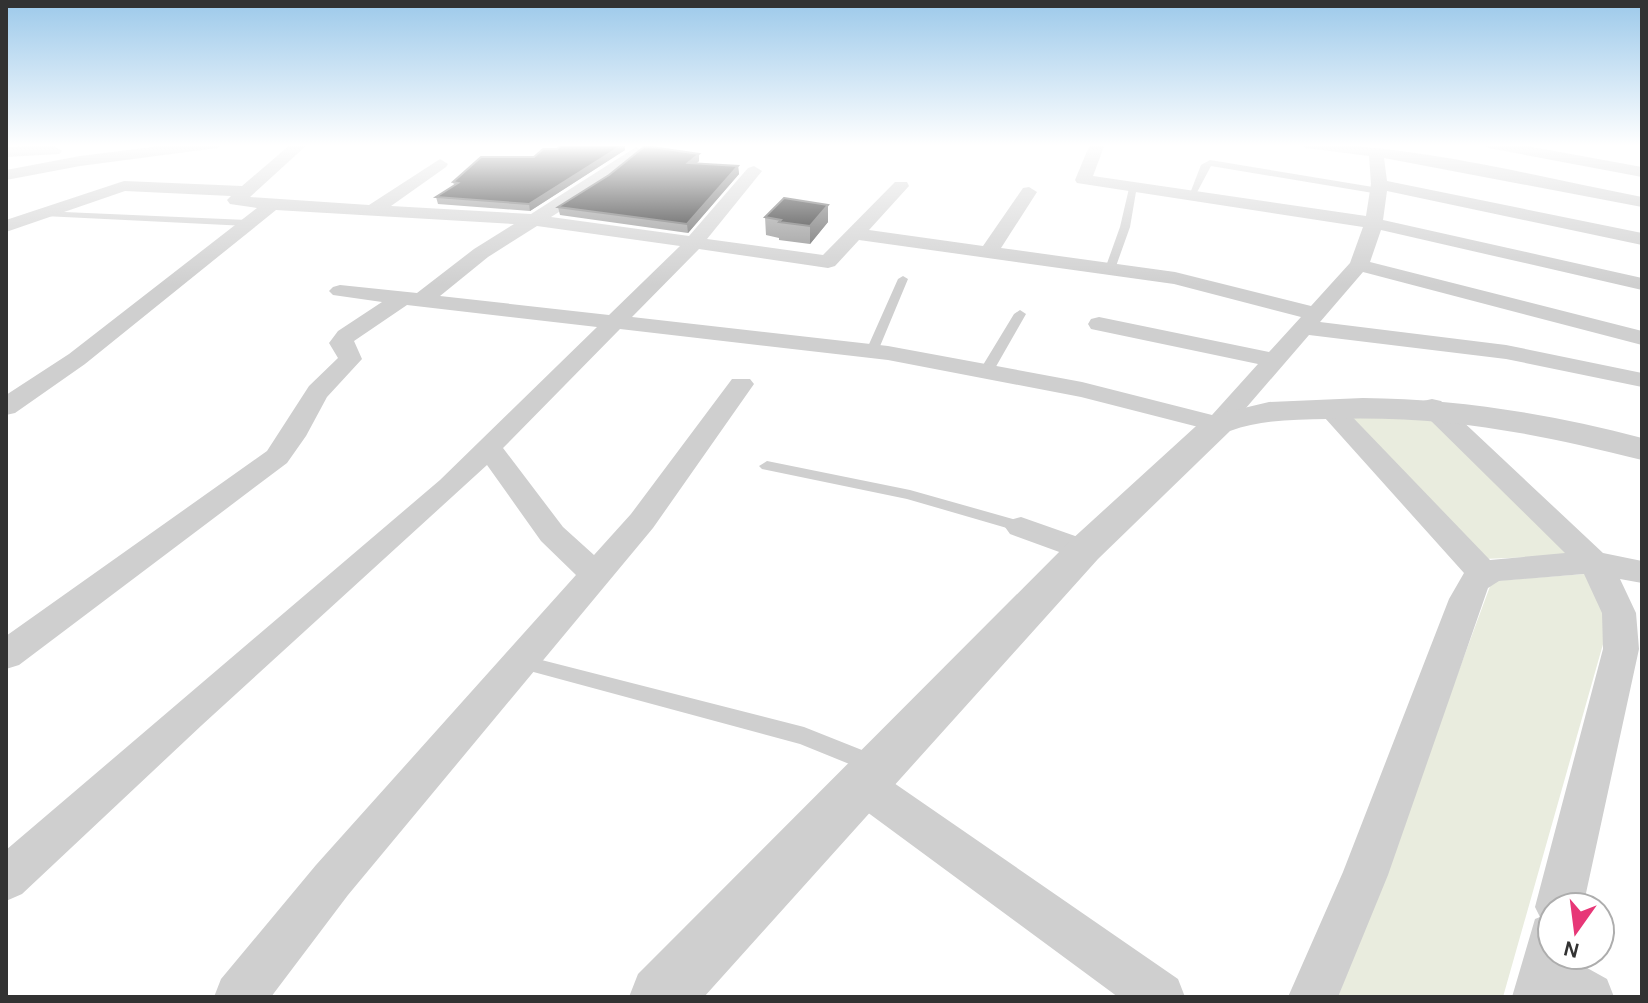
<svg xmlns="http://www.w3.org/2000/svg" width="1648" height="1003" viewBox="0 0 1648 1003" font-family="Karla,sans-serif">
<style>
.green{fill:#e9ecde}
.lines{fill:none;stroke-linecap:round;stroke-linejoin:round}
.service{fill:#cfcfcf;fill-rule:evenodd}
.minor{fill:#cfcfcf;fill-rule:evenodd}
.tertiary{fill:#cfcfcf;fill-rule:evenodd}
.wall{fill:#8c8c8c}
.shaded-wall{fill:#5e5e5e}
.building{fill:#191919;stroke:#5e5e5e;stroke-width:2}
</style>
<rect width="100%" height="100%" fill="#fff"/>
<!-- green -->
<path class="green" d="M 1428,415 L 1577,555 L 1483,559 L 1350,417 Z
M 1585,574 L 1600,595 L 1607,630 L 1503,997 L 1338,997 L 1492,581 Z"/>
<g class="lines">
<!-- service -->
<path class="service" d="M 1210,160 L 1379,188 L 1383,191 L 1379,194 L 1211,166 L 1195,196 L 1189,196 L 1201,165 Z
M 1130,184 L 1137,186 L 1130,227 L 1115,269 L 1110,272 L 1105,269 L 1120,227 Z
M 41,211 L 247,220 L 252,223 L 247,226 L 44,216 L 41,215 Z
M 903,276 L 908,279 L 878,351 L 876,354 L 868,354 L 866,351 L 898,279 Z
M 1020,310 L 1026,314 L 994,370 L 987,374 L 982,373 L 980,370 L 1014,314 Z
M 767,461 L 910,490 L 1027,523 L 1029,527 L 1021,532 L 907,499 L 762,469 L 759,466 Z
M 522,655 L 804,727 L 882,758 L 885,765 L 882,772 L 874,774 L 800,744 L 515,667 L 512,662 L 515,657 Z"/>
<!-- minor -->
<path class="minor" d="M 177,144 L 224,144 L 217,148 L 80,166 L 6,180 L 6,170 L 80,156 Z
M 291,144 L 308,144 L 250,197 L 369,205 L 440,159 L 448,164 L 446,167 L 391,206 L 531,214 L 636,147 L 644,152 L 641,155 L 608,181 L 551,217 L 689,236 L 748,168 L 754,166 L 762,171 L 707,239 L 823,255 L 895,182 L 907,182 L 909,186 L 869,230 L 983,246 L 1023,188 L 1029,187 L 1037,192 L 1001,248 L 1175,272 L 1311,306 L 1350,263 L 1363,227 L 1077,183 L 1075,180 L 1090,144 L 1105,144 L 1093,176 L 1366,216 L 1371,184 L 1369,156 L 1306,148 L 1299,144 C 1415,144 1529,175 1642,197 L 1642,207 L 1384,158 L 1387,181 L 1642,233 L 1642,245 L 1387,191 L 1383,220 L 1642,278 L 1642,290 L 1381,230 L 1370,262 L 1642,331 L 1642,345 L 1363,272 L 1320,322 L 1506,345 L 1642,373 L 1642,387 L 1506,359 L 1309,335 L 1227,430 L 1218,432 L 1081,397 L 888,360 L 620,329 L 503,448 L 563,527 L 594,555 L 631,514 L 732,379 L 750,379 L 754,384 L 653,528 L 348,895 L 271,997 L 214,997 L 221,979 L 316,865 L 576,575 L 541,541 L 487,465 L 202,725 L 22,894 L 6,901 L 6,850 L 440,480 L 597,327 L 407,305 L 354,341 L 362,359 L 327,397 L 306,436 L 287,463 L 19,665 L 6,669 L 6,636 L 267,451 L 309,386 L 338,358 L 329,343 L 338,331 L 382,302 L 333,295 L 329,291 L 333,287 L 340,285 L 417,293 L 474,249 L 514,224 L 276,210 L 85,364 L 15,413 L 6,415 L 6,395 L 69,354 L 257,208 L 230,204 L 227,200 L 231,196 L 125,191 L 6,232 L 6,220 L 124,181 L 242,186 ZM 537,226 L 680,246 L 609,315 L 440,296 L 488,257 ZM 859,240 L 1174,284 L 1301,317 L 1269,352 L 1099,317 L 1091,319 L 1088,324 L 1091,329 L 1258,364 L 1212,415 L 1082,382 L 888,346 L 632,317 L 699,249 L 828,268 L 835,266 Z
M 1482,144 L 1516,144 L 1642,167 L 1642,177 L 1489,148 Z
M 54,146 L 62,151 L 59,154 L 6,157 L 6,147 Z
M 1432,399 L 1441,401 L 1603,553 L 1642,561 L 1642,583 L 1620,579 L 1636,613 L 1639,649 L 1583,907 L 1552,907 L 1552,955 L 1572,955 L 1571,959 L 1607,979 L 1614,997 L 1512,997 L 1535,919 L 1540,917 L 1535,907 L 1603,649 L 1602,613 L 1584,574 L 1499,581 L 1488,588 L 1388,875 L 1338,997 L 1288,997 L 1343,872 L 1449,599 L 1464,573 L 1316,408 L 1320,402 L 1338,402 L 1490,560 L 1565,553 L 1423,413 L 1419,407 L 1423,401 Z
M 1021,517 L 1095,543 L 1100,550 L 1095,557 L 1084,561 L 1010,534 L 1005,527 L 1010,520 Z
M 863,767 L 878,772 L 1178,979 L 1185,997 L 1118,997 L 848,798 L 842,785 L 848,772 Z"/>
<!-- tertiary -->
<path class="tertiary" d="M 1363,398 C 1459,399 1550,414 1642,438 L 1642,460 C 1530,432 1443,415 1327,419 C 1294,420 1261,419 1230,431 L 1098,559 L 704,997 L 629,997 L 638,974 L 1070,541 L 1206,417 L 1269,402 Z"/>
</g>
<!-- wall -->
<path class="wall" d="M 625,150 L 530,211 L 438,204 L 436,197 L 454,185 L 453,182 L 534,157 Z
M 699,154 L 699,161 L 697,163 L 738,166 L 739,174 L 688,233 L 560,215 L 558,207 Z
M 765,217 L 828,222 L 810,244 L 779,240 L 779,238 L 766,235 Z"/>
<!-- shaded-wall -->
<path class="shaded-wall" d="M 625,144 L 625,150 L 530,211 L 529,204 Z
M 699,154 L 699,161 L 688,170 L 688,163 Z
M 738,166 L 739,174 L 688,233 L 687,224 Z
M 828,205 L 828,222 L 810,244 L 810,226 Z"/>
<!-- building -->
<path class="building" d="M 569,144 L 624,144 L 529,204 L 436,197 L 458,183 L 453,182 L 481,157 L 534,157 L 543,149 L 557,149 L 562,145 Z
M 645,146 L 699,154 L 688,163 L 738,166 L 687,224 L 558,207 L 609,175 Z
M 784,198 L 828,205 L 810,226 L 779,222 L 781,220 L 765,217 Z"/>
<!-- sky -->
<linearGradient id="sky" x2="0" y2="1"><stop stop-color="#9cc9ea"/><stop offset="0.51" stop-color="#fff"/><stop offset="1" stop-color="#fff" stop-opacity="0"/></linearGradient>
<rect width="1648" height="285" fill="url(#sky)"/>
<!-- border -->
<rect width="1648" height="1003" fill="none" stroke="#323232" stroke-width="16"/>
<!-- north arrow -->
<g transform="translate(1576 931) rotate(194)"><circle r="38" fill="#ffffff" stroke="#adadad" stroke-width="2"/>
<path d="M0-6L14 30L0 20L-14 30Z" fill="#e73777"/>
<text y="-12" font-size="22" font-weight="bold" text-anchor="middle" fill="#323232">N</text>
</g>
</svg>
